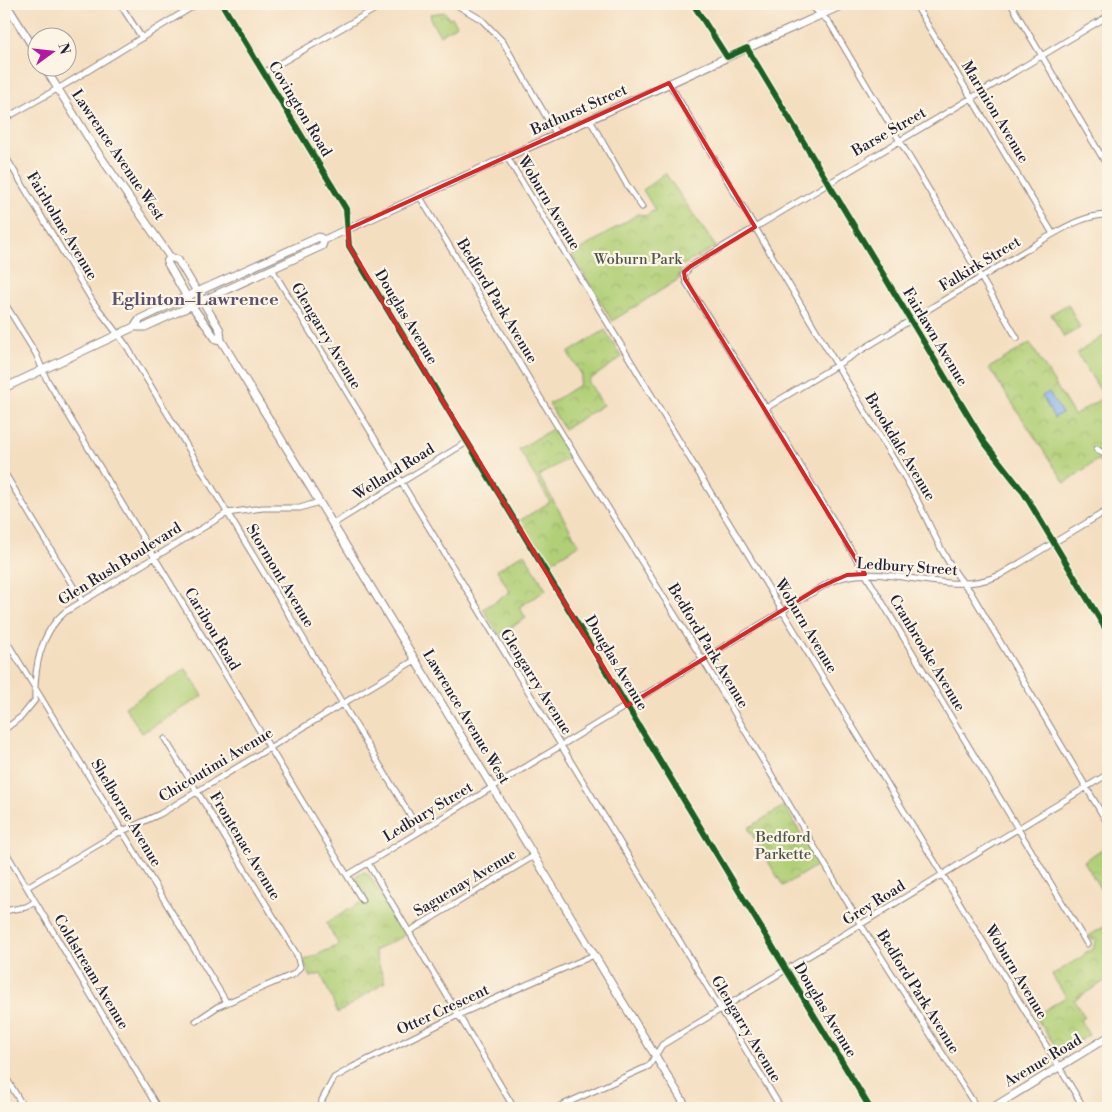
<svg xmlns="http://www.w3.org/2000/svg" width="1112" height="1112" viewBox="0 0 1112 1112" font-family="'Libre Bodoni',serif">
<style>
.grass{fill:#b0cf76;stroke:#697858}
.park{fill:url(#park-crowns);stroke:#697858}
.water{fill:#81b0eb;stroke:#526993}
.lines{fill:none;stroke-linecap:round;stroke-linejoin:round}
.minor-casing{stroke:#8b807e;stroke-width:7}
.secondary-casing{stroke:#8b807e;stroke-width:9}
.minor{stroke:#fff;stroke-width:5}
.secondary{stroke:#fff;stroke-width:7}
.cycleway-casing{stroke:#fcf5e5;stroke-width:9}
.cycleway{stroke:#1b5e20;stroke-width:6}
.marked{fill:none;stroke:#d62828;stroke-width:4;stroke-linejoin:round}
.labels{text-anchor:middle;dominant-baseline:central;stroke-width:4.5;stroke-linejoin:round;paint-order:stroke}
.street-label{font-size:15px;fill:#22223b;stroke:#fcf5e5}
.park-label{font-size:15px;fill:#4d564d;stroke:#fcf5e5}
.quarter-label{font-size:18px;font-weight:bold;fill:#5c516d;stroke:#fcf5e5}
</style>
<defs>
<pattern id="park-crowns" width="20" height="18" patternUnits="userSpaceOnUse" patternTransform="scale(1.25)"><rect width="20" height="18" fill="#b0cf76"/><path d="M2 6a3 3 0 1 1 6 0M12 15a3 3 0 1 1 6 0" fill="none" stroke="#97b167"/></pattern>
</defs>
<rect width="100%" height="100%" fill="#fcf5e5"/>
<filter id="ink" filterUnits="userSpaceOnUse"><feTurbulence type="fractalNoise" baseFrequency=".02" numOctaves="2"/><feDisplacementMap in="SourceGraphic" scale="10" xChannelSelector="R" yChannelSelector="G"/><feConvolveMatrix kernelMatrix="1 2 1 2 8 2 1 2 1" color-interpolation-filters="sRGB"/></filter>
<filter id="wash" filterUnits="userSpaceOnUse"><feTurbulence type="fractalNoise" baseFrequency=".0096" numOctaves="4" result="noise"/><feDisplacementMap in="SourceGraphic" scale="20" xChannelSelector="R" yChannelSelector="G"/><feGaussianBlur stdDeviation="1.12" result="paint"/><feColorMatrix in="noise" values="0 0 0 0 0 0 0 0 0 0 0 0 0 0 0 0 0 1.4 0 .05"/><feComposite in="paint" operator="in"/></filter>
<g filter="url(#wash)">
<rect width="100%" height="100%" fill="#f4dec0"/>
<!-- grass -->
<path class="grass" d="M 1108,333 L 1108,385 L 1100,390 L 1077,353 Z
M 186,669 L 203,696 L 142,733 L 125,707 Z"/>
<!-- park -->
<path class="park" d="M 445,12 L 449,19 L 452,17 L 457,25 L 440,35 L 432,23 L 430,14 Z
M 665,173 L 716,247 L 681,266 L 679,279 L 612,321 L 572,255 L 638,214 L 645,216 L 655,210 L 643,190 Z
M 1068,304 L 1080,328 L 1064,337 L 1051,314 Z
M 605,330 L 622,357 L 588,381 L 603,405 L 564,429 L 549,404 L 579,385 L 582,375 L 568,353 Z
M 1030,343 L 1074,415 L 1108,395 L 1108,469 L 1097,460 L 1065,483 L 989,368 Z
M 554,428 L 571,456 L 539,476 L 579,545 L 546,565 L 519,521 L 550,502 L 519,449 Z
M 524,553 L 546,590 L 519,607 L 526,618 L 499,635 L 483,609 L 510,592 L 497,570 Z
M 784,806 L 819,864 L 783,886 L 748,828 Z
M 1108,845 L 1108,902 L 1084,861 Z
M 365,872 L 369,875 L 406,935 L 374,951 L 385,982 L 338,1013 L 321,974 L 311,977 L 303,961 L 339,945 L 326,923 L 365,900 L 355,880 L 357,875 Z
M 1108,924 L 1108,979 L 1074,1000 L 1085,1017 L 1080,1020 L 1089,1035 L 1060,1053 L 1035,1016 L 1066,997 L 1052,975 L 1083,956 L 1086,952 L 1093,950 L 1095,941 L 1089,936 Z"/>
<!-- water -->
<path class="water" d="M 1049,392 L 1062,413 L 1054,418 L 1042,396 Z"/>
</g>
<g filter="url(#ink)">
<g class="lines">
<defs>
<path id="minor" d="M 120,4 L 142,38
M 222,4 L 346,209 L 349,246 L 870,1108
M 455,4 L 482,20 L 503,42 L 557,135
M 693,4 L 727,57
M 809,4 L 829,22 L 1017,338
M 915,4 L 1053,234
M 1011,4 L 1108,167
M 1103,4 L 1108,12
M 747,48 L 984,442 L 1024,493 L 1108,633
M 263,73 L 384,4
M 669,83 C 748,214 824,346 904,476 C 927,513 940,559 970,591 L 1108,824
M 4,119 L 66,84 L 197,4
M 590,120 L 627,185 L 642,207
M 4,154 L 93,302 L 126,345 L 419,830
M 507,157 L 1084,1108
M 420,197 L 559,429 L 706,665 L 861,925 L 977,1108
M 272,269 L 781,1108
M 4,302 L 36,354 L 46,378 L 362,900
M 766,408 L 1046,238 C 1066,227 1085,215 1108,215
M 1097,449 L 1108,457
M 4,472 L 82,601
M 333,524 L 467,442
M 4,637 L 227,1003
M 4,730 L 22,716 L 35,700 C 34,669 40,633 65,612 L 227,513 L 263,508 L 300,508 L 319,502
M 165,739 L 297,955 L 300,967 L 294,974 L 217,1007 L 196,1021
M 4,849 L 158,1108
M 368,863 L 514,1108
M 348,875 L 830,582 C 884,558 945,600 1000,575 L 1108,510
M 27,887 L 116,834 L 160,814 L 415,660
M 4,911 L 26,907 L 35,902
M 410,931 L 534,856
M 1087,944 L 766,408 L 686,282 L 684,274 L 691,266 L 1108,16
M 4,1074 L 24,1108
M 321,1108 L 322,1100 L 334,1078 L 353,1067 L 458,1015 L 594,955
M 556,1108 L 649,1066 L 662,1045 L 1108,774"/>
<path id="secondary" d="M 6,4 L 38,55
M 45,68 L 94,147 L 170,257 L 178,260 L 220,330 L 221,340
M 170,257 L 167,262 L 192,306 L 216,339 L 221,340 L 687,1108
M 134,327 L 140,319 L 186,297 L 319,237 L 324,240
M 4,388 L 134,327 L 145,327 L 322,246 L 324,240 L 339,233 L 845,4
M 992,1108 L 1108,1037"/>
</defs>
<!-- minor casing -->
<use href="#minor" class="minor-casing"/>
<!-- secondary casing -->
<use href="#secondary" class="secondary-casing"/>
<!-- minor -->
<use href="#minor" class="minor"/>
<!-- secondary -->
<use href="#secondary" class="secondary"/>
<defs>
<path id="cycleway" d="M 222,4 L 346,209 L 349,246 L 870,1108
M 693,4 L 727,57 L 747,48 L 984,442 L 1024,493 L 1108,633"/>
</defs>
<!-- cycleway casing -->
<use href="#cycleway" class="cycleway-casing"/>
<!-- cycleway -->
<use href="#cycleway" class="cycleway"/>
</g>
</g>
<!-- marked area -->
<path class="marked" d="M 669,83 L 755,227 L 691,266 L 684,272 L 685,279 L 865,574 L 847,575 L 820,587 L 627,706 L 349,246 L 348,229 Z"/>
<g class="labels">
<!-- street labels -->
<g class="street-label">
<text transform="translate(300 109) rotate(59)">Covington Road</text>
<text transform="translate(579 110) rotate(-24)">Bathurst Street</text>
<text transform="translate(995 112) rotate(59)">Marmion Avenue</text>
<text transform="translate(889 132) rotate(-30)">Barse Street</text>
<text transform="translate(118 155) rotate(56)">Lawrence Avenue West</text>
<text transform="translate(549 203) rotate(59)">Woburn Avenue</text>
<text transform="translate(62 226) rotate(59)">Fairholme Avenue</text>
<text transform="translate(980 264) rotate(-31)">Falkirk Street</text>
<text transform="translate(497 301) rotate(59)">Bedford Park Avenue</text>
<text transform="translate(406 317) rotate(59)">Douglas Avenue</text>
<text transform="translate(326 336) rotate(59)">Glengarry Avenue</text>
<text transform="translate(935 337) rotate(59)">Fairlawn Avenue</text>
<text transform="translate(900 447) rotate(59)">Brookdale Avenue</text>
<text transform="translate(394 472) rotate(-32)">Welland Road</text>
<text transform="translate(120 564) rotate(-32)">Glen Rush Boulevard</text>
<text transform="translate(907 567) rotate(4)">Ledbury Street</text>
<text transform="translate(280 576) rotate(59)">Stormont Avenue</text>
<text transform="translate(806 626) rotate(59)">Woburn Avenue</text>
<text transform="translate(212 629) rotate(59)">Caribou Road</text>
<text transform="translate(708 646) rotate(59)">Bedford Park Avenue</text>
<text transform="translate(927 653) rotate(59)">Cranbrooke Avenue</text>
<text transform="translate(616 663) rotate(59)">Douglas Avenue</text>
<text transform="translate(536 682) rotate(58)">Glengarry Avenue</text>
<text transform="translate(466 717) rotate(59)">Lawrence Avenue West</text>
<text transform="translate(216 765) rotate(-31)">Chicoutimi Avenue</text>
<text transform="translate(428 812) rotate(-31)">Ledbury Street</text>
<text transform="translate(126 813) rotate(59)">Shelborne Avenue</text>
<text transform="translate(245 846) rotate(59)">Frontenac Avenue</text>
<text transform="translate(465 883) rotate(-31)">Saguenay Avenue</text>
<text transform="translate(874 903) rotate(-32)">Grey Road</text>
<text transform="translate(91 972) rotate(59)">Coldstream Avenue</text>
<text transform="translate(1016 972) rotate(59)">Woburn Avenue</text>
<text transform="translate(918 992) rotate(58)">Bedford Park Avenue</text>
<text transform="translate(443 1010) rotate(-25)">Otter Crescent</text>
<text transform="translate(825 1010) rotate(59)">Douglas Avenue</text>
<text transform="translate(746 1029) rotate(59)">Glengarry Avenue</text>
<text transform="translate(1043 1061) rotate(-31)">Avenue Road</text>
</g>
<!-- park labels -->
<g class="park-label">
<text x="638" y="259">Woburn Park</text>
<text x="783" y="837">Bedford<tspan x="783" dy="17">Parkette</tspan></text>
</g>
<!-- quarter labels -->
<g class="quarter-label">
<text x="195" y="299">Eglinton–Lawrence</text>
</g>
</g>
<!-- margin -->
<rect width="1112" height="1112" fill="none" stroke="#fcf5e5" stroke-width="20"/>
<!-- north arrow -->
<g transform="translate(52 52) rotate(75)"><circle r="24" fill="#fcf5e5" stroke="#a5a1a1"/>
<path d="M0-4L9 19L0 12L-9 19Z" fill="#b5179e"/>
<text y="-8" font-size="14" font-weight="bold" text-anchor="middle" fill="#22223b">N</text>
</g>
</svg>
